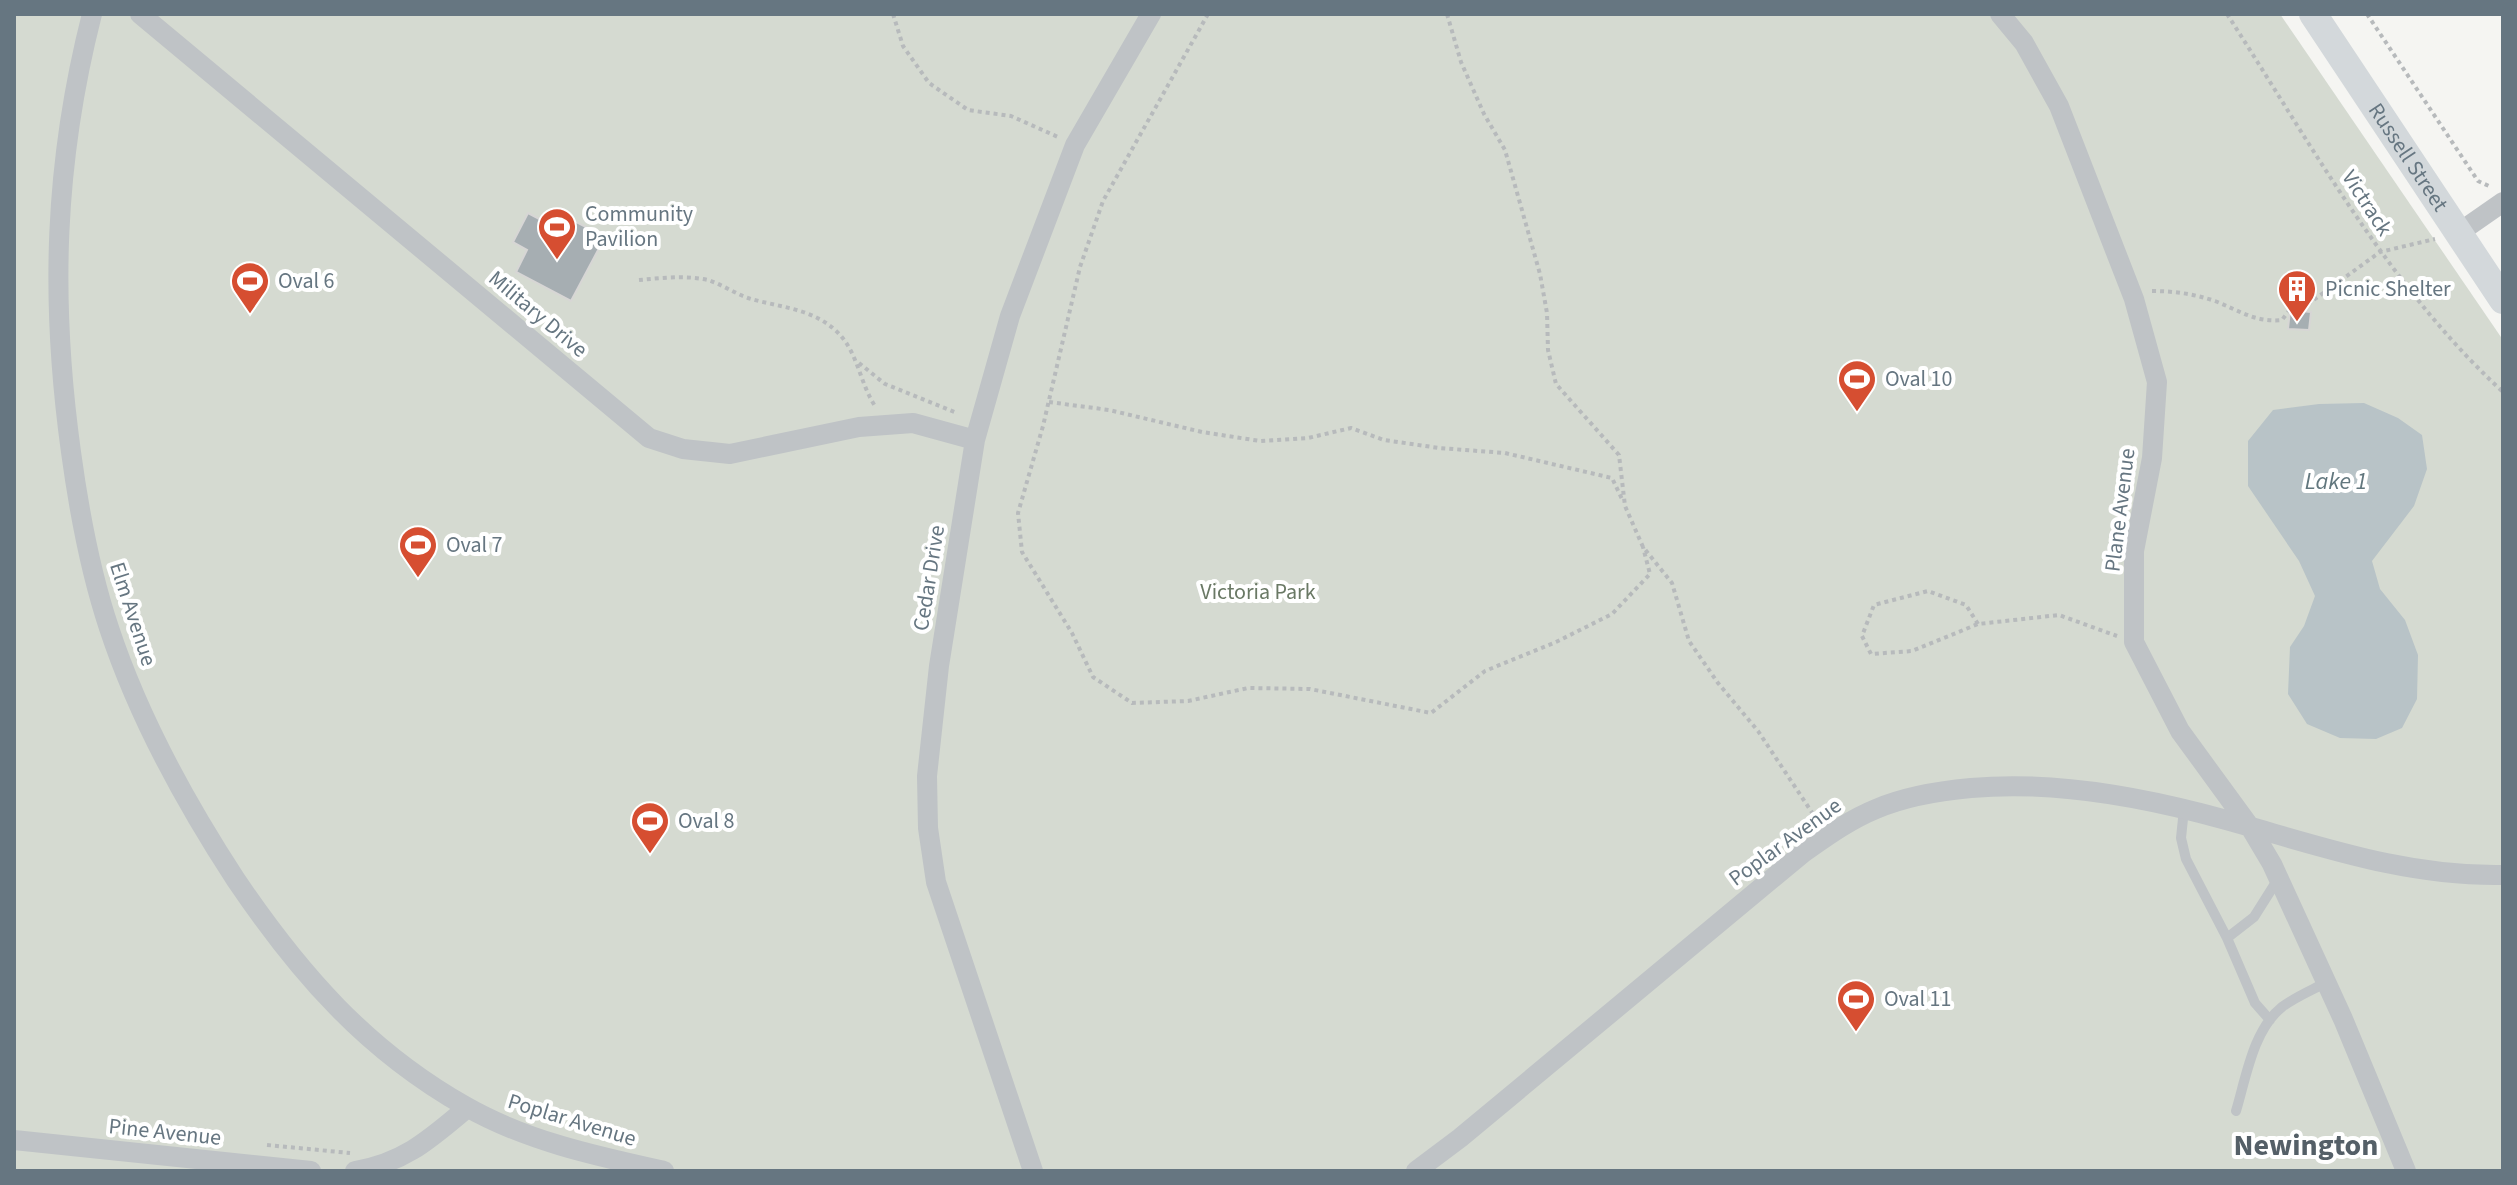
<svg xmlns="http://www.w3.org/2000/svg" width="2517" height="1185" viewBox="0 0 2517 1185" font-family="'Source Sans 3',sans-serif">
<style>
.green{fill:#d5dad1}
.water{fill:#b8c3c7}
.building{fill:#a6aeb2;stroke:#d7d6d5;stroke-width:2}
.lines{fill:none;stroke-linecap:round;stroke-linejoin:round}
.path{stroke:#b7babc;stroke-width:4;stroke-dasharray:4 4;stroke-linecap:butt}
.lane{stroke:#bfc3c6;stroke-width:10}
.street{stroke:#bfc3c6;stroke-width:20}
.secondary{stroke:#d3d8db;stroke-width:28}
.labels{text-anchor:middle;dominant-baseline:central;stroke-width:8;stroke-linejoin:round;paint-order:stroke}
.street-label{font-size:22px;fill:#667681;stroke:#fff}
.poi-label{font-size:22px;fill:#667681;stroke:#fff;text-anchor:start}
.park-label{font-size:22px;fill:#6a7965;stroke:#fff}
.water-label{font-size:24px;font-style:italic;fill:#62777e;stroke:#fff}
.district-label{font-size:30px;font-weight:bold;fill:#545f67;stroke:#fff}
</style>
<rect width="100%" height="100%" fill="#f5f5f2"/>
<!-- green -->
<path class="green" d="M 14,14 L 2280,14 L 2503,340 L 2503,1171 L 14,1171 Z"/>
<!-- water -->
<path class="water" d="M 2364,403 L 2398,418 L 2422,435 L 2427,469 L 2414,506 L 2372,561 L 2380,589 L 2405,620 L 2418,655 L 2417,699 L 2402,728 L 2376,739 L 2340,738 L 2307,724 L 2288,694 L 2290,647 L 2304,626 L 2315,596 L 2299,561 L 2248,486 L 2248,441 L 2273,410 L 2319,404 Z"/>
<!-- building -->
<path class="building" d="M 528,213 L 558,229 L 565,216 L 605,237 L 571,301 L 516,272 L 527,250 L 513,242 Z
M 2290,310 L 2311,312 L 2309,330 L 2288,329 Z"/>
<g class="lines">
<!-- path -->
<path class="path" d="M 893,14 L 903,46 L 929,83 L 968,110 L 1011,116 L 1058,137
M 1208,14 L 1103,201 L 1080,267 L 1043,426 L 1018,513 L 1022,552 L 1072,633 L 1093,677 L 1132,703 L 1188,701 L 1248,688 L 1310,689 L 1431,713 L 1485,671 L 1556,642 L 1612,614 L 1650,574 L 1643,547
M 1447,14 L 1461,62 L 1484,114 L 1505,150 L 1540,274 L 1547,313 L 1548,350 L 1556,384 L 1619,455 L 1625,506 L 1643,547 L 1672,583 L 1689,641 L 1718,683 L 1758,731 L 1817,820
M 2227,14 C 2311,144 2388,286 2503,392
M 2367,14 L 2478,181 L 2491,187
M 639,280 C 661,278 685,275 708,280 C 721,284 734,293 748,298 C 777,307 811,308 835,330 C 858,350 859,382 875,406
M 2152,291 C 2174,291 2194,294 2215,301 C 2238,310 2256,323 2282,320 L 2294,304 L 2308,304 L 2380,252 L 2435,239
M 859,363 L 885,384 L 957,413
M 1049,402 L 1109,410 L 1202,432 L 1260,441 L 1308,438 L 1351,428 L 1384,440 L 1439,448 L 1505,453 L 1612,478 L 1622,499
M 1978,624 L 1966,605 L 1928,591 L 1874,605 L 1862,636 L 1871,654 L 1912,651 L 1978,624 L 2059,615 L 2117,636
M 267,1145 L 350,1153"/>
<!-- lane -->
<path class="lane" d="M 2184,809 L 2181,838 L 2186,859 L 2227,938 L 2255,1003 L 2270,1020
M 2227,938 L 2254,917 L 2278,879
M 2236,1111 C 2246,1078 2253,1030 2282,1007 C 2295,997 2312,990 2327,982"/>
<!-- street -->
<path class="street" d="M 92,14 C 54,163 50,300 71,452 C 79,511 90,571 109,628 C 138,716 185,802 236,880 C 299,973 366,1050 465,1106 C 526,1141 596,1156 664,1171
M 140,14 L 649,438 L 683,449 L 730,454 L 859,427 L 913,423 L 975,440
M 2000,14 L 2024,43 L 2059,106 L 2134,299 L 2157,382 L 2152,458 L 2134,551 L 2134,642 L 2180,731 L 2250,827 L 2272,864 L 2343,1019 L 2406,1171
M 2457,234 L 2503,202
M 14,1140 L 311,1171
M 355,1171 C 404,1163 430,1139 467,1108
M 1033,1171 L 936,882 L 928,828 L 927,776 L 939,666 L 975,440 L 1010,316 L 1075,145 L 1151,14
M 1416,1171 L 1460,1138 L 1803,853 C 1826,837 1849,820 1876,809 C 1906,796 1938,791 1971,788 C 2047,781 2126,794 2200,813 C 2302,839 2395,877 2503,875"/>
<!-- secondary -->
<path class="secondary" id="s1" d="M 2313,14 L 2503,300"/>
</g>
<!-- icons -->
<defs>
<symbol id="stadium-pin" viewBox="-11 -11 22 30"><path d="M0 17L-7.5 6A9.5 9.5 0 1 1 7.5 6Z" fill="#d64e31" stroke="#fff"/><path d="M0-5a6.5 5 0 1 0 0 10a6.5 5 0 1 0 0-10ZM-3.5-1.8h7v3.6h-7Z" fill="#fff"/></symbol>
<symbol id="building-pin" viewBox="-11 -11 22 30"><path d="M0 17L-7.5 6A9.5 9.5 0 1 1 7.5 6Z" fill="#d64e31" stroke="#fff"/><path d="M-4-6H4V6H1V3H-1V6H-4ZM-2.5-4.3h1.7v1.8h-1.7ZM.8-4.3h1.7v1.8H.8ZM-2.5-1h1.7V.8h-1.7ZM.8-1h1.7V.8H.8Z" fill="#fff"/></symbol>
</defs>
<g fill-rule="evenodd">
<use href="#stadium-pin" x="535" y="205" width="44" height="60"/>
<use href="#stadium-pin" x="228" y="259" width="44" height="60"/>
<use href="#building-pin" x="2275" y="267" width="44" height="60"/>
<use href="#stadium-pin" x="1835" y="357" width="44" height="60"/>
<use href="#stadium-pin" x="396" y="523" width="44" height="60"/>
<use href="#stadium-pin" x="628" y="799" width="44" height="60"/>
<use href="#stadium-pin" x="1834" y="977" width="44" height="60"/>
</g>
<g class="labels">
<!-- street labels -->
<g class="street-label">
<text stroke="none"><textPath href="#s1" startOffset="172">Russell Street</textPath></text>
<text transform="translate(2367 203) rotate(57)">Victrack</text>
<text transform="translate(538 314) rotate(40)">Military Drive</text>
<text transform="translate(2120 510) rotate(-83)">Plane Avenue</text>
<text transform="translate(929 578) rotate(-81)">Cedar Drive</text>
<text transform="translate(133 614) rotate(72)">Elm Avenue</text>
<text transform="translate(1785 842) rotate(-36)">Poplar Avenue</text>
<text transform="translate(572 1120) rotate(17)">Poplar Avenue</text>
<text transform="translate(165 1132) rotate(6)">Pine Avenue</text>
</g>
<!-- poi labels -->
<g class="poi-label">
<text x="585" y="214">Community<tspan x="585" dy="25">Pavilion</tspan></text>
<text x="278" y="281">Oval 6</text>
<text x="2325" y="289">Picnic Shelter</text>
<text x="1885" y="379">Oval 10</text>
<text x="446" y="545">Oval 7</text>
<text x="678" y="821">Oval 8</text>
<text x="1884" y="999">Oval 11</text>
</g>
<!-- park labels -->
<g class="park-label">
<text x="1258" y="592">Victoria Park</text>
</g>
<!-- water labels -->
<g class="water-label">
<text x="2336" y="481">Lake 1</text>
</g>
<!-- district labels -->
<g class="district-label">
<text x="2306" y="1145">Newington</text>
</g>
</g>
<!-- border -->
<rect width="2517" height="1185" fill="none" stroke="#667681" stroke-width="32"/>
</svg>
